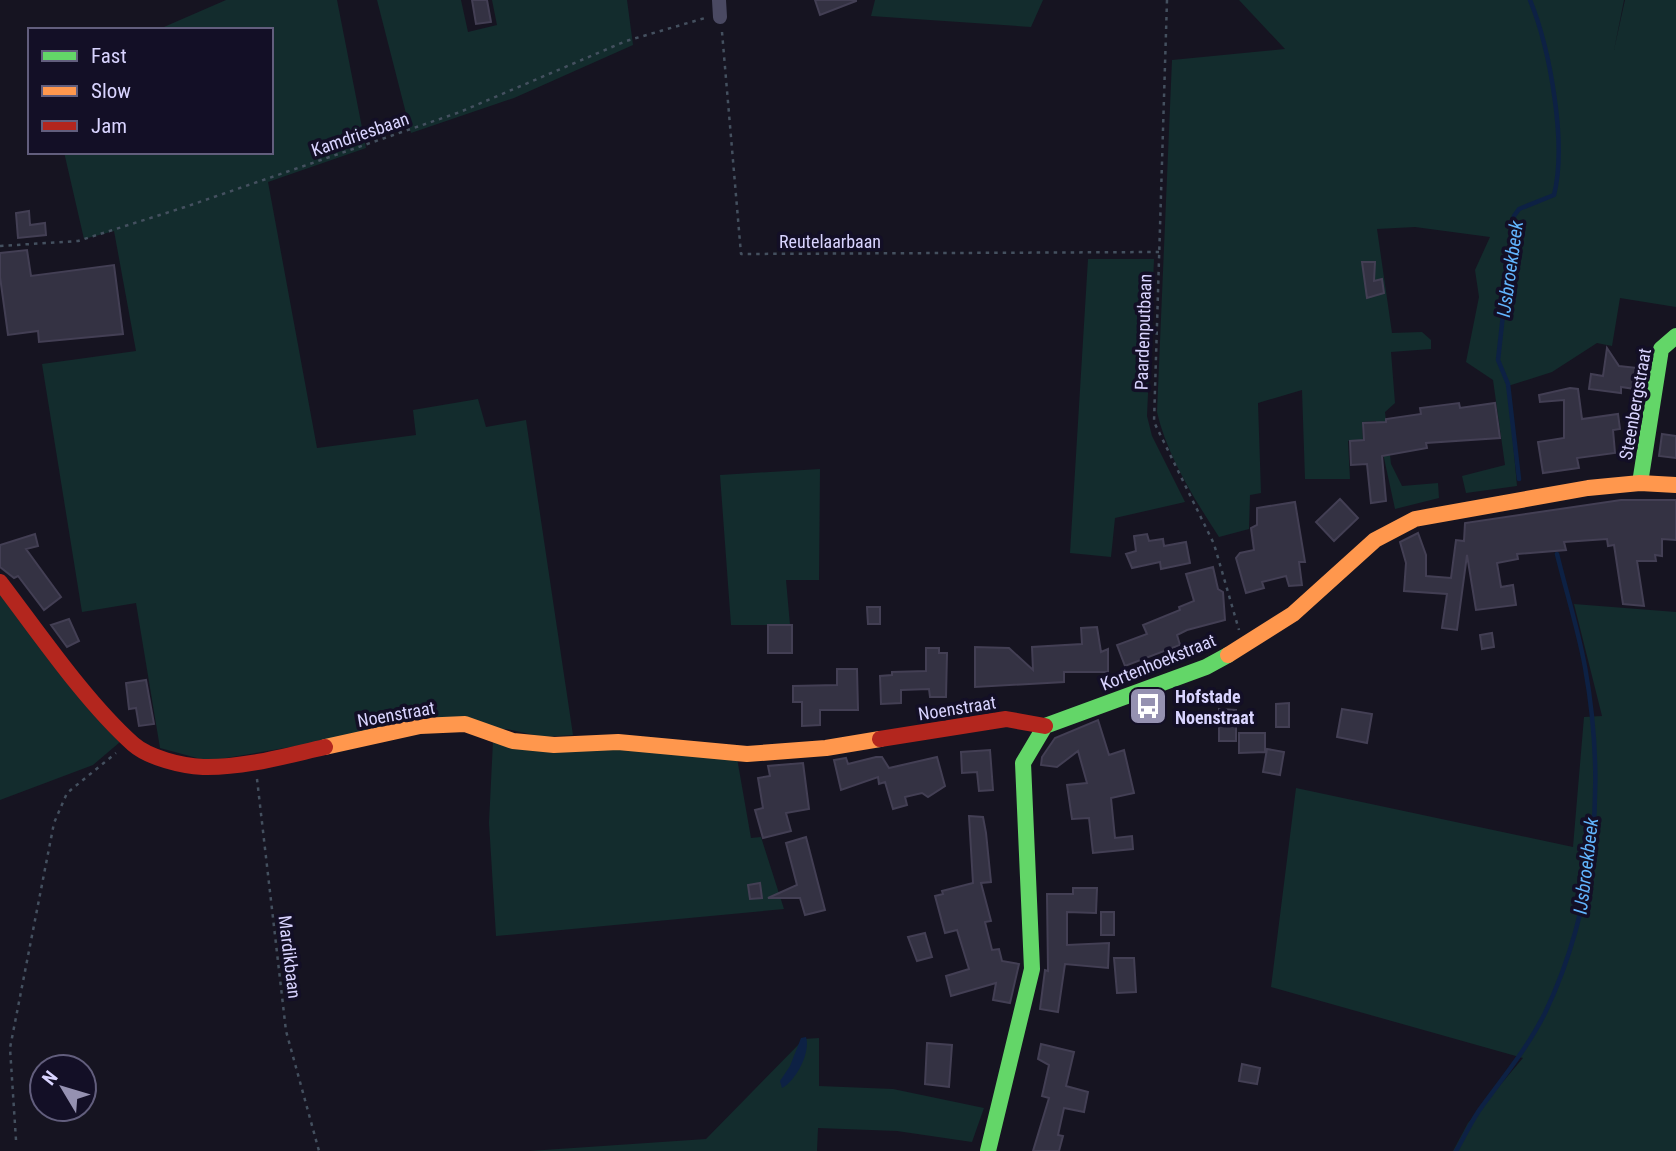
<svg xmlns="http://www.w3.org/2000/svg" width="1676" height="1151" viewBox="0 0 1676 1151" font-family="'Roboto Condensed',sans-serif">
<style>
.green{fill:#132c2d}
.water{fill:#0d2144}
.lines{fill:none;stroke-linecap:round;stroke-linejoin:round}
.stream{stroke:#0d2144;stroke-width:4.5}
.building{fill:#343243;stroke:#433f54;stroke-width:2}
.path{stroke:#44505f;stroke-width:2.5;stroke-dasharray:3.5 5;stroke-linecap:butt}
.street{stroke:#4a4962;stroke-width:14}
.fast{stroke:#63d668;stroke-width:16}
.slow{stroke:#ff974d;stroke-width:16}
.jam{stroke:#b3261e;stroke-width:16}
.labels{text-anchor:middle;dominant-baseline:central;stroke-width:7;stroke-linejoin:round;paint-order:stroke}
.street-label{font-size:18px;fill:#d9d4ff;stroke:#130f26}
.poi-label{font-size:18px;font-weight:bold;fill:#d9d4ff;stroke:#130f26;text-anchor:start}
.water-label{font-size:19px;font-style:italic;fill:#62b6ff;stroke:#130f26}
</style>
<rect width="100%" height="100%" fill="#161421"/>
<!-- green -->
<path class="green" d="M 226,0 L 337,0 L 366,148 L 268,182 L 317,448 L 416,435 L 413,410 L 478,399 L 486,427 L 526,420 L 573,735 L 543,737 L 507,729 L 362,735 L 208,761 L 160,748 L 136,603 L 82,612 L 42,364 L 136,351 L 114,231 L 84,239 L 64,152 L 271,152 L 271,30 L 157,30 Z
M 377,0 L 461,0 L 468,32 L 497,25 L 492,0 L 627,0 L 633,45 L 514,98 L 411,133 Z
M 875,0 L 1043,0 L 1031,27 L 871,16 Z
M 1239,0 L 1624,0 L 1614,50 L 1625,0 L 1676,0 L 1676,307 L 1620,298 L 1612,346 L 1597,343 L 1552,372 L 1508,386 L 1517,486 L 1466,493 L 1462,476 L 1505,465 L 1493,380 L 1466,362 L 1479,297 L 1475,270 L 1490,237 L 1415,227 L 1377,229 L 1392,333 L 1422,332 L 1431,340 L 1431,349 L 1391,352 L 1395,403 L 1385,412 L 1391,464 L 1402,486 L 1438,483 L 1439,498 L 1395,509 L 1376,421 L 1362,422 L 1363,440 L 1348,441 L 1350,479 L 1305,479 L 1302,390 L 1258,403 L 1261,493 L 1250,495 L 1249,529 L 1219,537 C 1195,500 1167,456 1157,412 L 1172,60 L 1285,49 Z
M 1088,259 L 1154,259 L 1147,416 L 1152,436 L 1185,502 L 1115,518 L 1111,557 L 1070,553 Z
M 820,469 L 819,580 L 786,580 L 790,625 L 731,625 L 720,475 Z
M 0,592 L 120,742 L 93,765 L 0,800 Z
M 1574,604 L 1676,612 L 1676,1151 L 1453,1151 L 1468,1123 L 1523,1058 L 1271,987 L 1296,788 L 1573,847 L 1584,717 L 1602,716 Z
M 493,741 L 737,758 L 751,838 L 761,837 L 784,909 L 496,936 L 489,823 Z
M 819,1038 L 819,1086 L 893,1089 L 984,1108 L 972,1142 L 897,1131 L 818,1128 L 817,1151 L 529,1151 L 706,1139 L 804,1039 Z"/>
<!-- water -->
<path class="water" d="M 806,1037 C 811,1052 796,1081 782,1088 L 780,1081 L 790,1066 L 801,1038 Z"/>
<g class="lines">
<!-- stream -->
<path class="stream" d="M 1519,479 L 1508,384 L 1498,360 L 1514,216 L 1519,209 L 1554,195 C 1567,143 1550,49 1530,0
M 1456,1151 C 1465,1136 1472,1119 1483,1105 C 1505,1075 1528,1047 1545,1013 C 1596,906 1606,784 1585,667 C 1578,629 1566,591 1557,554"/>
</g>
<!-- building -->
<path class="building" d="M 472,0 L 487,0 L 491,22 L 476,24 Z
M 815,0 L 856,0 L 856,1 L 820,15 Z
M 29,211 L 30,225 L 45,223 L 46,235 L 18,238 L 16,213 Z
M 27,250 L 31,276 L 114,265 L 123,334 L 39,342 L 38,331 L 8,335 L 0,277 L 0,253 Z
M 1362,262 L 1375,262 L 1374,281 L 1382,279 L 1384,293 L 1367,298 Z
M 1607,348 L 1619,366 L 1637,368 L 1639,356 L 1646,357 L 1644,370 L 1638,369 L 1635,389 L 1621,387 L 1621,393 L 1589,389 L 1591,374 L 1603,376 Z
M 1570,388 L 1578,389 L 1582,419 L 1618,414 L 1620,429 L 1613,430 L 1615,453 L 1577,458 L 1579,468 L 1543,473 L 1538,442 L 1564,438 L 1564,400 L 1540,402 L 1539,395 Z
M 1459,403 L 1460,408 L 1495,403 L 1500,438 L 1426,443 L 1427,448 L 1382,456 L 1386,501 L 1371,503 L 1367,464 L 1351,465 L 1350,441 L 1364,440 L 1363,423 L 1386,422 L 1386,419 L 1421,414 L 1420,408 Z
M 1662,434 L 1676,436 L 1676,458 L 1659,456 Z
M 1340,499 L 1358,518 L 1334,541 L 1316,522 Z
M 1621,500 L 1676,500 L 1676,540 L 1662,539 L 1662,556 L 1655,555 L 1656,561 L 1637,561 L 1644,606 L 1623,604 L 1614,545 L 1608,546 L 1607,539 L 1564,542 L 1566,550 L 1517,554 L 1518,559 L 1497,563 L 1501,587 L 1513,585 L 1516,605 L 1476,610 L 1467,555 L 1457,630 L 1442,628 L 1447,594 L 1404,591 L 1406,563 L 1400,542 L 1418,533 L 1426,555 L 1426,576 L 1451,578 L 1456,540 L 1464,541 L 1465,523 Z
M 1295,502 L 1305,562 L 1299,562 L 1302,585 L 1289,586 L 1286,576 L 1262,582 L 1264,588 L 1246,593 L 1236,558 L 1240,553 L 1254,550 L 1251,528 L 1257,525 L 1257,508 Z
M 35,534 L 38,546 L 26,549 L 61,597 L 44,610 L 18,576 L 14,578 L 0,567 L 0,545 Z
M 1147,534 L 1149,541 L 1163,539 L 1164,546 L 1186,542 L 1190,563 L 1161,569 L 1160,562 L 1132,568 L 1126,554 L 1136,551 L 1134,536 Z
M 1213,567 L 1218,589 L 1223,592 L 1225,620 L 1187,630 L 1177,635 L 1180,645 L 1125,666 L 1117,645 L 1147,634 L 1143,625 L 1180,610 L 1179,607 L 1194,601 L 1186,574 Z
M 867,607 L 880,607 L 880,624 L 868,624 Z
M 69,619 L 79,641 L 67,647 L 51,625 Z
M 768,625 L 792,625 L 792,653 L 768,653 Z
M 1097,627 L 1101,652 L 1108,649 L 1108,672 L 1064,672 L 1064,682 L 975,687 L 975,647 L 1009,648 L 1033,670 L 1032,647 L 1082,644 L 1081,628 Z
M 1492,633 L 1494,647 L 1482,649 L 1480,635 Z
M 926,648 L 939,648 L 939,653 L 947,653 L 946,697 L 930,697 L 929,689 L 901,690 L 901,703 L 881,704 L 880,676 L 892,675 L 892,672 L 926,671 Z
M 837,669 L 857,669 L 858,710 L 820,710 L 820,725 L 802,726 L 802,702 L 793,702 L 793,686 L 837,685 Z
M 146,680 L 154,724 L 139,726 L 136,708 L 129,709 L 126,683 Z
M 1289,703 L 1289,727 L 1276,727 L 1276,704 Z
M 1219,709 L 1236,710 L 1236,741 L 1219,741 Z
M 1342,709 L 1372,714 L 1367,743 L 1337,737 Z
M 1098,720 L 1109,755 L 1124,750 L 1134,793 L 1111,798 L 1115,838 L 1132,836 L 1133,849 L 1093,853 L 1089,818 L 1072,819 L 1067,785 L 1087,783 L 1078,751 L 1057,767 L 1041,765 L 1042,757 L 1055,738 Z
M 1239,733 L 1265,733 L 1265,752 L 1239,753 Z
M 1267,749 L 1284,752 L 1280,775 L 1263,772 Z
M 990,750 L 993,790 L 979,791 L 977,772 L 962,773 L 961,752 Z
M 876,757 L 882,757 L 889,768 L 937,757 L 945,786 L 928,797 L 922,793 L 905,797 L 907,805 L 893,809 L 885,782 L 879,784 L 878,777 L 841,790 L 834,760 L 846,758 L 848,764 Z
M 803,763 L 809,809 L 786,813 L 791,831 L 763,838 L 755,810 L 763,808 L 758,778 L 770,776 L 768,766 Z
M 969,816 L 983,817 L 986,833 L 991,882 L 981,883 L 991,921 L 985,922 L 992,950 L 999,949 L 1002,961 L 1019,964 L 1010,1003 L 993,1000 L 996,983 L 951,996 L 946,976 L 969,969 L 957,930 L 945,933 L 935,896 L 943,894 L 942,891 L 973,883 Z
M 806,837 L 825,910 L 805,915 L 800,898 L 768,898 L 797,885 L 786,843 Z
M 760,883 L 762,898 L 750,899 L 748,885 Z
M 1073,888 L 1097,888 L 1096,913 L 1067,912 L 1067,945 L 1109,943 L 1108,968 L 1065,964 L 1058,1012 L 1040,1009 L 1045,970 L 1048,971 L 1047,894 L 1073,894 Z
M 1101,912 L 1114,912 L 1114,935 L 1101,935 Z
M 925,933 L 932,957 L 917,961 L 908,937 Z
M 1114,958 L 1134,958 L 1136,992 L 1117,993 Z
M 927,1043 L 952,1045 L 949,1087 L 925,1084 Z
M 1041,1044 L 1074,1052 L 1066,1086 L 1088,1092 L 1084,1112 L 1064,1108 L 1058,1135 L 1063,1136 L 1059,1151 L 1033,1151 L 1049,1098 L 1042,1096 L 1049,1065 L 1038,1059 Z
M 1242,1064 L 1260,1068 L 1257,1084 L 1239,1081 Z"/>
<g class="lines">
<!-- path -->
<path class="path" d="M 1167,0 L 1154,422 L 1214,544 L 1239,630
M 722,32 L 741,254 L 1159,252
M 0,246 L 78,241 L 185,207 L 460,112 L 626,41 L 705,18
M 257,779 L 286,1031 L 319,1151
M 16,1140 L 10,1048 L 54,823 L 67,793 L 116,753"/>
<!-- street -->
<path class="street" d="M 719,0 L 720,17"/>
<!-- fast -->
<path class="fast" d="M 1640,483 L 1661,349 L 1676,336
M 988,1151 L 1032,969 L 1023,763 L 1045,726 L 1206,667 L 1228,655"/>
<!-- slow -->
<path class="slow" d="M 1228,655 L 1293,614 L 1375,540 L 1415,519 L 1588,488 L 1640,483 L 1676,485
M 325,747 L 420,726 L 465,724 L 513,741 L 554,745 L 618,742 L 747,754 L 826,748 L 880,739"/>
<!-- jam -->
<path class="jam" d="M 0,582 C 39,633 85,701 133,744 C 149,758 182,766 203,767 C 244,768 285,756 325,747
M 880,739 L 1006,719 L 1045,726"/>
</g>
<!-- icons -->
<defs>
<symbol id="bus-square" viewBox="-11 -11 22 22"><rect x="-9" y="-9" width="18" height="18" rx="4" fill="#9591b1" stroke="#130f26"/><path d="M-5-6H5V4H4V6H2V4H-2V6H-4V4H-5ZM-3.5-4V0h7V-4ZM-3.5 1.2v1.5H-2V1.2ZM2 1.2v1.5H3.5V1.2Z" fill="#fff"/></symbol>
</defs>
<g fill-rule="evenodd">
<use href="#bus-square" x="1126" y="684" width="44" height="44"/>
</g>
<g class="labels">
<!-- street labels -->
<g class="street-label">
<text transform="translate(360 134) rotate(-19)">Kamdriesbaan</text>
<text x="830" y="241">Reutelaarbaan</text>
<text transform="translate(1143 332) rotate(-88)">Paardenputbaan</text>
<text transform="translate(1635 404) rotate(-80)">Steenbergstraat</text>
<text transform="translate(1158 662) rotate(-22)">Kortenhoekstraat</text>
<text transform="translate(957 708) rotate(-9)">Noenstraat</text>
<text transform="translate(396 714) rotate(-10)">Noenstraat</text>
<text transform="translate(290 957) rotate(83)">Mardikbaan</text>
</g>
<!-- poi labels -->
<g class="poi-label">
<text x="1175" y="696">Hofstade<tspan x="1175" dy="21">Noenstraat</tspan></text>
</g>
<!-- water labels -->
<g class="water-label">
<text transform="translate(1510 269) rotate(-82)">IJsbroekbeek</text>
<text transform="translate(1586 866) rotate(-83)">IJsbroekbeek</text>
</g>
</g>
<!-- legend -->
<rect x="28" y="28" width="245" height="126" fill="#130f26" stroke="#625e7d" stroke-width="2"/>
<rect x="42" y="51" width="35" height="10" fill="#63d668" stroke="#625e7d" stroke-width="2"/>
<text x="91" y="63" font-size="21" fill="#d9d4ff">Fast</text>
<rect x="42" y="86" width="35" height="10" fill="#ff974d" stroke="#625e7d" stroke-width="2"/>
<text x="91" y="98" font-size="21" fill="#d9d4ff">Slow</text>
<rect x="42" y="121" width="35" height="10" fill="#b3261e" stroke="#625e7d" stroke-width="2"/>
<text x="91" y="133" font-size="21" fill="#d9d4ff">Jam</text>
<!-- north arrow -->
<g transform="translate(63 1088) rotate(308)"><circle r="33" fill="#130f26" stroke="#625e7d" stroke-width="2"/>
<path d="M0-5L12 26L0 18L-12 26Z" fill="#9591b1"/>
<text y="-10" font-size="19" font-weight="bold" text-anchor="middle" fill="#d9d4ff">N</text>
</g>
</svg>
